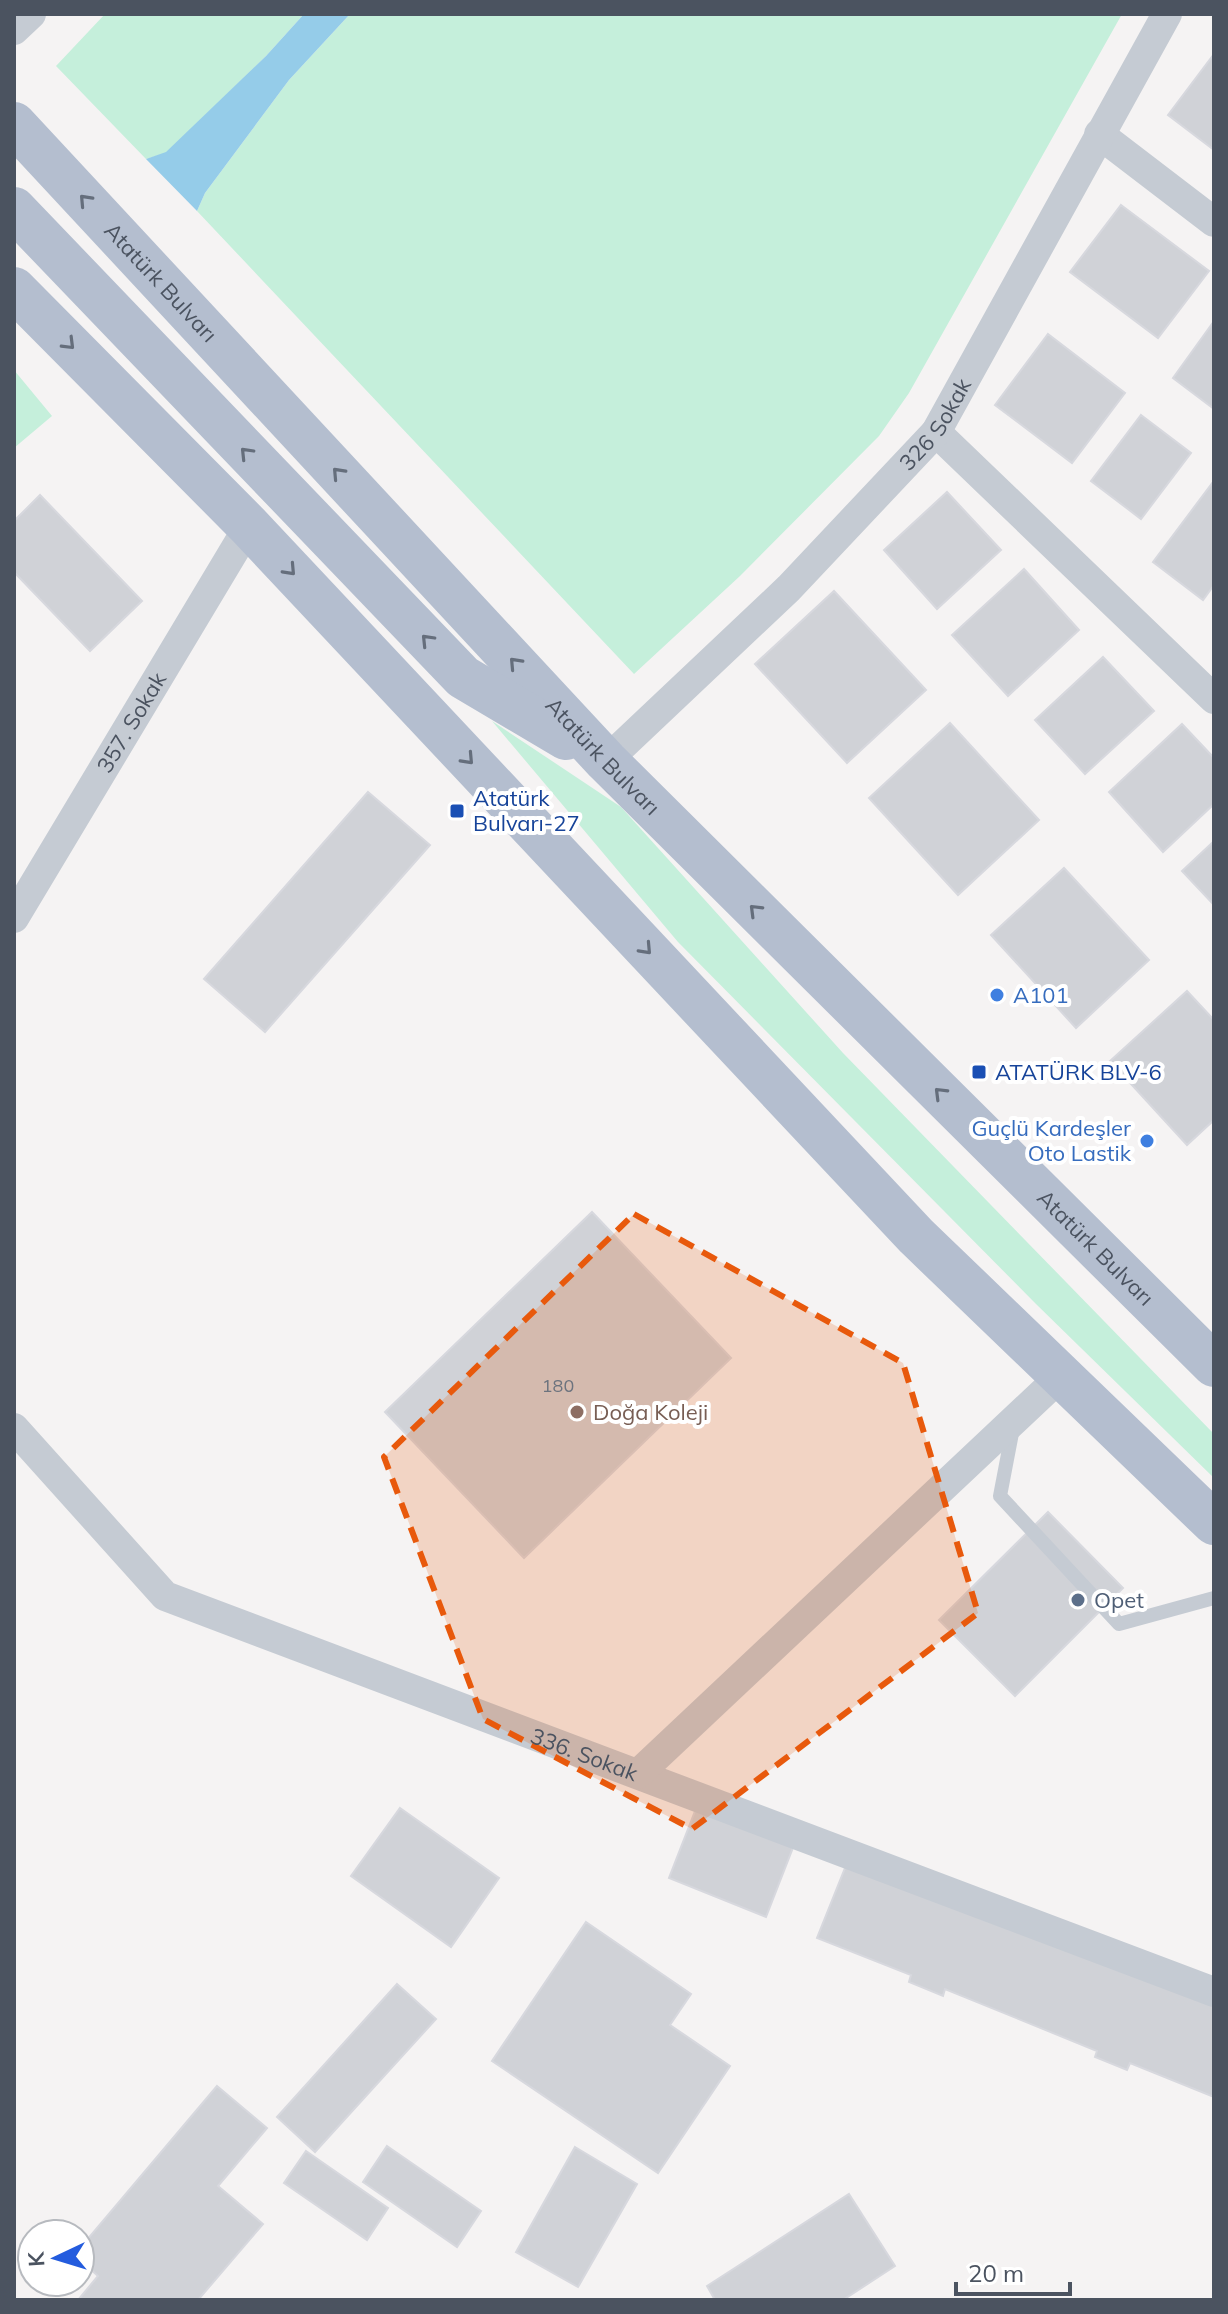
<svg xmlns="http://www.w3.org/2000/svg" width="1228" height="2314" viewBox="0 0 1228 2314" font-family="Mulish,sans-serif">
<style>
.green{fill:#c5efdb}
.water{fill:#95cce9}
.building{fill:#d0d2d7;stroke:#d7d8de;stroke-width:2}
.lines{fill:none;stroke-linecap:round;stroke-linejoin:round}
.service{stroke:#c5cbd3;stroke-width:14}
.minor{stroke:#c5cbd3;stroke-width:30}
.primary{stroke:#b4becf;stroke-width:44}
.oneway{stroke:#656e7c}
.marked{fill:#e8590c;fill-opacity:0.2;stroke:#e8590c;stroke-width:6;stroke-dasharray:16 10;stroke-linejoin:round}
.transit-dot{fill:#1a4fb4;stroke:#fff;stroke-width:3}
.shop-dot{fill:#3f7fe0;stroke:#fff;stroke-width:3}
.education-dot{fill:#8d6e63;stroke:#fff;stroke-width:3}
.service-dot{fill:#5c6f8a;stroke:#fff;stroke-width:3}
.labels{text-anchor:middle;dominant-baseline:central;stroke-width:8;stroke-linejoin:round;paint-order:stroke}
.number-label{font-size:18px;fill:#6c737e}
.street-label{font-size:22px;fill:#4b5360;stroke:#fff}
.transit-label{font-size:22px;fill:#164399;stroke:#fff;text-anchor:start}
.shop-label{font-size:22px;fill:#366cbe;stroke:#fff;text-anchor:start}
.education-label{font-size:22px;fill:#785e54;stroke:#fff;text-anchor:start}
.service-label{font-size:22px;fill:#4e5e75;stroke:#fff;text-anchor:start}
</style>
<rect width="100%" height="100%" fill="#f5f3f3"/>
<!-- green -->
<path class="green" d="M 105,14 L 304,14 L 266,56 L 166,153 L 146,159 L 56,66 Z
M 350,14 L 1122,14 L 909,393 L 879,436 L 740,576 L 634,674 L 197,211 L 205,193 L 289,80 Z
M 14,370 L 52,416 L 14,448 Z
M 492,721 L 621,807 L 843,1053 L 1214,1434 L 1214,1478 L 1036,1304 L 678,942 Z"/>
<!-- water -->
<path class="water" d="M 304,14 L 350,14 L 289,80 L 205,193 L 197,211 L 146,159 L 166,152 L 266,56 Z"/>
<!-- building -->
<path class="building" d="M 1214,54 L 1214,150 L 1168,115 Z
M 1121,205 L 1209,271 L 1158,338 L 1070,272 Z
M 1214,321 L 1214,409 L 1173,378 Z
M 1048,334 L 1125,393 L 1072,463 L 995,405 Z
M 1141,415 L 1191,453 L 1141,519 L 1091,481 Z
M 1213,482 L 1214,585 L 1203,600 L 1153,562 Z
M 947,492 L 1001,550 L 937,609 L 884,550 Z
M 40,495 L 142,601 L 90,651 L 14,572 L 14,521 Z
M 1024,569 L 1079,630 L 1008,696 L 952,635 Z
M 834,591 L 926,690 L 847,763 L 755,664 Z
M 1103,657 L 1154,711 L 1085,774 L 1035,720 Z
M 950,723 L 1039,820 L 958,895 L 869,798 Z
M 1182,724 L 1214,758 L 1214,804 L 1163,852 L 1109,792 Z
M 368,792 L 430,845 L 265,1032 L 204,979 Z
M 1214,841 L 1214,905 L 1182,871 Z
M 1064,868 L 1149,960 L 1076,1028 L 991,935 Z
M 1187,991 L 1214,1020 L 1214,1120 L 1187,1145 L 1110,1061 Z
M 592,1212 L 731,1358 L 524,1558 L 385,1412 Z
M 1048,1512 L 1123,1588 L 1015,1696 L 939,1620 Z
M 697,1806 L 794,1845 L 766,1917 L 669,1878 Z
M 400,1808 L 499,1878 L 451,1947 L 351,1876 Z
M 849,1858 L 1214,2005 L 1214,2097 L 1130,2063 L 1127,2070 L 1095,2057 L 1097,2051 L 945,1989 L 943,1996 L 909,1982 L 911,1975 L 817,1938 Z
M 586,1922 L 691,1994 L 670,2025 L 730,2066 L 658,2173 L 492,2061 Z
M 397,1984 L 436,2019 L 315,2152 L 277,2117 Z
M 217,2086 L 267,2128 L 218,2186 L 263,2224 L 198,2300 L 78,2300 L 98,2276 L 80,2260 L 80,2248 Z
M 387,2146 L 481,2211 L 457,2247 L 363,2182 Z
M 575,2147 L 637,2184 L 578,2287 L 516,2252 Z
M 306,2151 L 388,2208 L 367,2240 L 284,2183 Z
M 849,2194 L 895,2266 L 843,2300 L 715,2300 L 707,2286 Z"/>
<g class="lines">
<!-- service -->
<path class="service" d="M 1013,1428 L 1000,1496 L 1119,1624 L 1214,1598"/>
<!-- minor -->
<g class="minor">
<path d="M 14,30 L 31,14"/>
<path d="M 1099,134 L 1214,222"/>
<path d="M 936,432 L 1214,699"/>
<path id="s1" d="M 606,761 L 789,588 L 936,432 L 1167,14"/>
<path id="s2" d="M 14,918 L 249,526"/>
<path id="s3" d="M 14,1428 L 165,1596 L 1214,1992"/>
<path d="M 638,1774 L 1061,1376"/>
</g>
<!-- primary -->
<g class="primary">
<path id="s4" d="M 14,124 L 606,761 L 1214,1365"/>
<path d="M 14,209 L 463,677 L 566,738"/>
<path d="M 14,289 L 249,526 L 916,1236 L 1214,1523"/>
</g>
</g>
<!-- one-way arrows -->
<defs><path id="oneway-chevron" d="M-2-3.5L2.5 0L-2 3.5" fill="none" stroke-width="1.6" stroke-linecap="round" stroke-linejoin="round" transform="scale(2)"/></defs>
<g class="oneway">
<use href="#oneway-chevron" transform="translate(85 200) rotate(-133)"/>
<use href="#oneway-chevron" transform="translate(69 344) rotate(45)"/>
<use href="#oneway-chevron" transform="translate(246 453) rotate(-134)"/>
<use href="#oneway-chevron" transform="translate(338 473) rotate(-133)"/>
<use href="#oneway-chevron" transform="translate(290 570) rotate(47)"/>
<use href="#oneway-chevron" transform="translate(427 640) rotate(-134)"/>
<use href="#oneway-chevron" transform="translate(515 663) rotate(-133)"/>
<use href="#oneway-chevron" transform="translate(468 759) rotate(47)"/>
<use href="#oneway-chevron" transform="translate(755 910) rotate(-135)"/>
<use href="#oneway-chevron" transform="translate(646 949) rotate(47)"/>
<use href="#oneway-chevron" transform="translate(940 1093) rotate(-135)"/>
</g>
<!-- marked area -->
<path class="marked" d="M 634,1214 L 903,1363 L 978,1613 L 692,1829 L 483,1719 L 384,1457 Z"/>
<!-- markers -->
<g class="transit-dot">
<rect x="449" y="803" width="16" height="16" rx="4"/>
<rect x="971" y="1064" width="16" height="16" rx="4"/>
</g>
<g class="shop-dot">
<circle cx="997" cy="995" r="8"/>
<circle cx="1147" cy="1141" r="8"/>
</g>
<circle class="education-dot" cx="577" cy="1412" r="8"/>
<circle class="service-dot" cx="1078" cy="1600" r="8"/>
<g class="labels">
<!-- number labels -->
<g class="number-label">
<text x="558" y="1385">180</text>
</g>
<!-- street labels -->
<g class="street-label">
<text stroke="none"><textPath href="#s4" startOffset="216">Atatürk Bulvarı</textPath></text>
<text stroke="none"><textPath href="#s1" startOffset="472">326 Sokak</textPath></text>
<text stroke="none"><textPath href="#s2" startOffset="228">357. Sokak</textPath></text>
<text stroke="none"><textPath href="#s4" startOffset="864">Atatürk Bulvarı</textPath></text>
<text stroke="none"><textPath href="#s4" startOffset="1560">Atatürk Bulvarı</textPath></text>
<text stroke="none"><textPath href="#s3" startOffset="674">336. Sokak</textPath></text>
</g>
<!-- transit labels -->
<g class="transit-label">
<text x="473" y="798">Atatürk<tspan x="473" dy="25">Bulvarı-27</tspan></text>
<text x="995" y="1072">ATATÜRK BLV-6</text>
</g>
<!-- shop labels -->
<g class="shop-label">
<text x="1013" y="995">A101</text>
<text x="1131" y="1128" text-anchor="end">Guçlü Kardeşler<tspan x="1131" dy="25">Oto Lastik</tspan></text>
</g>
<!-- education labels -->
<g class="education-label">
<text x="593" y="1412">Doğa Koleji</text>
</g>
<!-- service labels -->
<g class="service-label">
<text x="1094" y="1600">Opet</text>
</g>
</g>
<!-- border -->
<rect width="1228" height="2314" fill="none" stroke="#4b5360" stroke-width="32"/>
<!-- north arrow -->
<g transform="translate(56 2258) rotate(266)"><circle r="38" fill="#ffffff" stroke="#b7babf" stroke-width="2"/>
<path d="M0-6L14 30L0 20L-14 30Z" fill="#245cde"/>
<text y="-12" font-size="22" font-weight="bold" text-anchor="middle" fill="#4b5360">K</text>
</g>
<!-- scale -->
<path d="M956 2282v12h114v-12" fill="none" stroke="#4b5360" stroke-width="4"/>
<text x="968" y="2282" font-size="24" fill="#4b5360" stroke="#ffffff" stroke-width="6" paint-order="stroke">20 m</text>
</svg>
